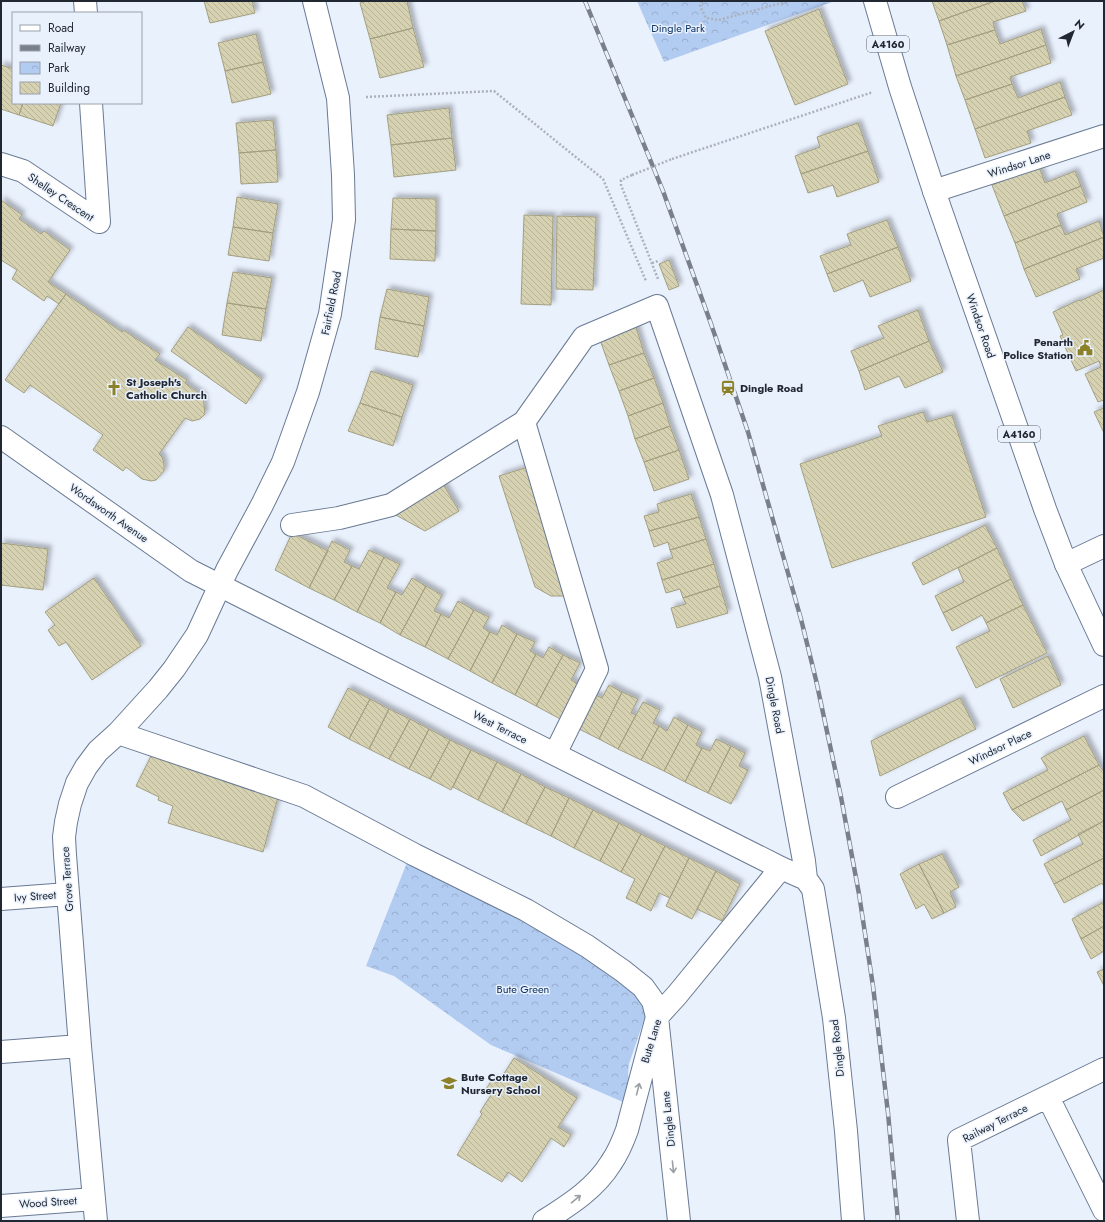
<svg xmlns="http://www.w3.org/2000/svg" width="1105" height="1222" viewBox="0 0 1105 1222" font-family="Jost,sans-serif">
<style>
.park{fill:url(#park-crowns)}
.building{fill:url(#building-back-hatch);stroke:#a39f80;filter:url(#shadow)}
.lines{fill:none;stroke-linecap:round;stroke-linejoin:round}
.minor-casing{stroke:#697a93;stroke-width:24}
.major-casing{stroke:#697a93;stroke-width:24}
.path{stroke:#abb2be;stroke-width:2.5;stroke-dasharray:2 2;stroke-linecap:butt}
.minor{stroke:#fff;stroke-width:22}
.major{stroke:#fff;stroke-width:22}
.rail-casing{stroke:#79808b;stroke-width:4.5}
.rail{stroke:#e9f1fd;stroke-width:3;stroke-dasharray:9;stroke-linecap:butt}
.path-bridge{stroke:#abb2be;stroke-width:2.5;stroke-dasharray:2 2;stroke-linecap:butt}
.oneway{stroke:#9b9ea3}
.labels{text-anchor:middle;dominant-baseline:central;stroke-width:3;stroke-linejoin:round;paint-order:stroke}
.shield{fill:#e9f1fd;stroke:#5d646f;stroke-width:1}
.shield-label{font-size:10px;font-weight:bold;fill:#212832}
.park-label{font-size:11px;fill:#0c3164;stroke:#e9f1fd}
.street-label{font-size:11px;fill:#212832;stroke:#e9f1fd}
.poi-label{font-size:11px;font-weight:bold;fill:#212832;stroke:#e9f1fd;text-anchor:start}
</style>
<defs>
<pattern id="park-crowns" width="20" height="18" patternUnits="userSpaceOnUse"><rect width="20" height="18" fill="#b2cbf1"/><path d="M2 6a3 3 0 1 1 6 0M12 15a3 3 0 1 1 6 0" fill="none" stroke="#99aecf"/></pattern>
<pattern id="building-back-hatch" width="6" height="6" patternUnits="userSpaceOnUse"><rect width="6" height="6" fill="#d5d1b1"/><path d="M-1 5l2 2M0 0l6 6M5-1l2 2" fill="none" stroke="#b7b399"/></pattern>
<filter id="shadow"><feDropShadow dx="3.5" dy="-3.5" stdDeviation="2" flood-color="#0004"/></filter>
</defs>
<rect width="100%" height="100%" fill="#e9f1fd"/>
<!-- park -->
<path class="park" d="M 637,1 L 835,1 L 664,62 Z
M 408,860 L 521,913 L 635,992 L 646,1014 L 629,1064 L 628,1074 L 630,1083 L 623,1102 L 491,1045 L 394,976 L 366,966 Z"/>
<!-- building -->
<path class="building" d="M 204,1 L 252,1 L 255,13 L 210,23 Z
M 367,1 L 407,1 L 413,28 L 370,39 L 360,3 Z
M 932,1 L 995,1 L 939,21 Z
M 995,1 L 1022,1 L 1026,11 L 993,22 L 995,30 L 947,45 L 939,21 Z
M 819,9 L 848,84 L 795,105 L 765,31 Z
M 413,28 L 424,67 L 380,78 L 370,39 Z
M 1041,29 L 1046,45 L 956,76 L 947,45 L 995,30 L 1000,44 Z
M 256,34 L 263,62 L 225,71 L 218,43 Z
M 1046,45 L 1051,63 L 1010,77 L 1012,84 L 965,100 L 956,76 Z
M 263,62 L 271,94 L 232,103 L 225,71 Z
M 1,65 L 13,69 L 13,103 L 23,103 L 19,115 L 1,109 Z
M 1060,82 L 1065,97 L 975,129 L 965,100 L 1012,84 L 1018,98 Z
M 1065,97 L 1072,115 L 1027,131 L 1031,143 L 985,158 L 975,129 Z
M 23,103 L 61,103 L 53,126 L 19,115 Z
M 449,108 L 452,138 L 391,145 L 387,115 Z
M 273,120 L 276,150 L 239,153 L 236,123 Z
M 858,123 L 868,151 L 801,174 L 795,156 L 820,147 L 817,137 Z
M 452,138 L 456,170 L 394,177 L 391,145 Z
M 276,150 L 278,182 L 241,184 L 239,153 Z
M 868,151 L 879,182 L 837,197 L 833,185 L 808,193 L 801,174 Z
M 1039,167 L 1045,183 L 1075,171 L 1081,186 L 1004,216 L 992,185 Z
M 1081,186 L 1087,202 L 1057,214 L 1061,225 L 1015,243 L 1004,216 Z
M 237,197 L 278,204 L 273,233 L 233,227 Z
M 393,198 L 436,199 L 436,231 L 391,229 Z
M 1,200 L 22,215 L 19,219 L 41,234 L 44,231 L 70,250 L 48,282 L 66,294 L 59,304 L 47,296 L 44,301 L 12,279 L 17,270 L 1,260 Z
M 524,215 L 553,216 L 551,305 L 521,304 Z
M 557,216 L 596,217 L 593,290 L 556,289 Z
M 887,220 L 898,247 L 827,274 L 820,256 L 851,245 L 847,234 Z
M 1099,221 L 1104,237 L 1024,269 L 1015,243 L 1061,225 L 1065,235 Z
M 233,227 L 273,233 L 269,261 L 228,255 Z
M 391,229 L 436,231 L 435,261 L 390,259 Z
M 1104,237 L 1104,258 L 1076,269 L 1080,279 L 1036,297 L 1024,269 Z
M 898,247 L 911,281 L 870,297 L 863,280 L 834,292 L 827,274 Z
M 669,260 L 679,286 L 669,290 L 659,264 Z
M 233,272 L 272,278 L 266,309 L 227,303 Z
M 387,289 L 429,297 L 424,326 L 380,317 Z
M 1104,290 L 1104,400 L 1098,402 L 1085,374 L 1101,367 L 1099,361 L 1076,371 L 1060,336 L 1063,335 L 1053,312 L 1079,300 L 1080,301 Z
M 66,294 L 122,332 L 123,330 L 160,354 L 155,360 L 187,380 L 185,383 L 203,396 L 205,414 L 200,419 L 192,421 L 185,418 L 159,454 L 162,457 L 164,463 L 164,471 L 156,480 L 151,481 L 142,479 L 126,467 L 123,471 L 93,450 L 103,435 L 30,385 L 24,393 L 5,380 Z
M 227,303 L 266,309 L 261,341 L 222,335 Z
M 918,310 L 929,341 L 859,371 L 851,351 L 884,338 L 878,326 Z
M 380,317 L 424,326 L 418,357 L 375,349 Z
M 188,327 L 262,379 L 246,404 L 171,351 Z
M 636,327 L 644,353 L 609,365 L 600,340 Z
M 929,341 L 943,372 L 905,388 L 899,376 L 865,390 L 859,371 Z
M 644,353 L 654,378 L 619,391 L 609,365 Z
M 371,371 L 413,385 L 402,417 L 360,403 Z
M 654,378 L 663,403 L 628,416 L 619,391 Z
M 360,403 L 402,417 L 393,446 L 348,431 Z
M 663,403 L 670,426 L 635,439 L 628,416 Z
M 1104,408 L 1104,433 L 1094,412 Z
M 923,412 L 927,422 L 952,415 L 986,517 L 832,568 L 800,464 L 882,436 L 878,426 Z
M 670,426 L 679,450 L 644,462 L 635,439 Z
M 679,450 L 689,479 L 654,491 L 644,462 Z
M 528,467 L 566,596 L 551,596 L 535,587 L 499,476 Z
M 443,484 L 459,511 L 425,531 L 394,514 Z
M 691,494 L 699,517 L 649,531 L 644,516 L 659,512 L 657,504 Z
M 699,517 L 706,539 L 670,550 L 668,542 L 654,547 L 649,531 Z
M 985,525 L 997,548 L 923,585 L 912,563 Z
M 292,533 L 328,551 L 309,588 L 275,570 Z
M 706,539 L 714,564 L 662,580 L 657,563 L 673,558 L 670,550 Z
M 332,541 L 350,550 L 344,562 L 352,566 L 334,600 L 309,588 Z
M 1,543 L 48,549 L 43,590 L 1,585 Z
M 997,548 L 1011,579 L 943,613 L 935,596 L 964,582 L 958,568 Z
M 369,550 L 384,557 L 357,612 L 334,600 L 352,566 L 359,569 Z
M 384,557 L 400,564 L 387,588 L 396,592 L 380,623 L 357,612 Z
M 714,564 L 720,586 L 683,598 L 680,589 L 666,593 L 662,580 Z
M 94,578 L 141,646 L 92,680 L 66,642 L 59,646 L 48,630 L 55,625 L 45,612 Z
M 412,578 L 426,586 L 400,635 L 380,623 L 396,592 L 402,595 Z
M 1011,579 L 1023,605 L 986,623 L 982,615 L 952,631 L 943,613 Z
M 426,586 L 442,595 L 434,611 L 441,614 L 425,647 L 400,635 Z
M 720,586 L 728,613 L 677,628 L 671,608 L 686,604 L 683,598 Z
M 458,601 L 474,610 L 448,659 L 425,647 L 441,614 L 449,618 Z
M 1023,605 L 1047,653 L 976,688 L 956,647 L 990,631 L 986,623 Z
M 474,610 L 489,617 L 483,628 L 490,632 L 470,671 L 448,659 Z
M 502,625 L 517,634 L 492,683 L 470,671 L 490,632 L 497,635 Z
M 517,634 L 535,642 L 530,651 L 536,654 L 515,695 L 492,683 Z
M 549,647 L 563,655 L 536,706 L 515,695 L 536,654 L 543,658 Z
M 563,655 L 580,663 L 571,680 L 582,686 L 564,721 L 536,706 Z
M 1048,656 L 1061,685 L 1013,708 L 1000,679 Z
M 609,685 L 622,692 L 599,739 L 575,727 L 593,694 L 602,698 Z
M 348,688 L 370,699 L 349,739 L 328,727 Z
M 622,692 L 638,699 L 631,713 L 636,715 L 618,749 L 599,739 Z
M 960,698 L 976,729 L 880,776 L 871,741 Z
M 370,699 L 389,709 L 369,749 L 349,739 Z
M 643,702 L 660,710 L 653,723 L 659,726 L 641,760 L 618,749 Z
M 389,709 L 410,719 L 389,759 L 369,749 Z
M 674,717 L 688,725 L 664,771 L 641,760 L 659,726 L 667,731 Z
M 410,719 L 429,729 L 409,769 L 389,759 Z
M 688,725 L 702,732 L 696,745 L 702,748 L 685,782 L 664,771 Z
M 429,729 L 450,740 L 430,779 L 409,769 Z
M 1084,736 L 1099,765 L 1012,810 L 1003,793 L 1048,770 L 1041,758 Z
M 716,739 L 731,746 L 708,793 L 685,782 L 702,748 L 710,751 Z
M 450,740 L 471,750 L 451,790 L 430,779 Z
M 731,746 L 745,753 L 739,766 L 748,770 L 731,804 L 708,793 Z
M 471,750 L 497,762 L 478,800 L 453,787 Z
M 152,754 L 278,797 L 263,852 L 168,823 L 173,806 L 158,800 L 159,797 L 136,786 Z
M 497,762 L 521,774 L 502,812 L 478,800 Z
M 1099,765 L 1104,772 L 1104,790 L 1066,810 L 1062,801 L 1023,821 L 1012,810 Z
M 521,774 L 545,787 L 526,824 L 502,812 Z
M 545,787 L 569,798 L 551,836 L 526,824 Z
M 1104,790 L 1104,821 L 1041,856 L 1033,840 L 1071,820 L 1066,810 Z
M 569,798 L 593,810 L 574,848 L 551,836 Z
M 593,810 L 619,823 L 600,861 L 574,848 Z
M 1104,821 L 1104,858 L 1054,884 L 1044,864 L 1083,844 L 1078,834 Z
M 619,823 L 641,834 L 621,872 L 600,861 Z
M 641,834 L 665,846 L 636,903 L 626,898 L 635,879 L 621,872 Z
M 665,846 L 689,858 L 670,898 L 659,893 L 651,911 L 636,903 Z
M 942,854 L 959,887 L 950,892 L 956,907 L 944,913 L 919,864 Z
M 689,858 L 716,871 L 692,919 L 666,906 Z
M 1104,858 L 1104,887 L 1102,883 L 1064,903 L 1054,884 Z
M 919,864 L 944,913 L 932,919 L 924,904 L 916,909 L 900,874 Z
M 716,871 L 740,884 L 722,921 L 697,909 Z
M 1104,902 L 1104,926 L 1081,939 L 1072,919 Z
M 1104,926 L 1104,951 L 1091,959 L 1081,939 Z
M 1104,969 L 1104,986 L 1097,972 Z
M 514,1058 L 577,1098 L 558,1127 L 571,1135 L 564,1147 L 551,1138 L 522,1182 L 508,1172 L 502,1182 L 457,1155 L 482,1114 L 480,1112 L 491,1095 L 484,1092 L 492,1080 L 498,1083 Z"/>
<g class="lines">
<defs>
<path id="minor" d="M 85,1 L 86,13
M 91,103 L 99,222
M 1,164 L 23,171 L 99,222
M 934,191 L 1104,136
M 1,437 L 191,571 L 781,868 L 806,879 L 813,889 L 834,1018 L 846,1131 L 853,1221
M 292,525 L 339,518 L 391,505 L 524,422
M 1066,564 L 1104,546
M 118,733 L 304,796 L 415,855 L 526,910 L 587,946 L 623,971 L 643,987 L 653,1001 L 657,1017 L 679,1221
M 555,754 L 597,669 L 524,422 L 584,337 L 657,306 L 722,495 L 770,677 L 804,861 L 806,879
M 897,797 L 1104,696
M 1,899 L 68,894
M 1,1052 L 80,1046
M 1048,1097 L 1104,1210
M 1,1206 L 94,1199
M 96,1221 L 80,1046 L 65,855 L 64,837 L 66,822 L 70,804 L 77,783 L 86,767 L 98,751 L 118,733 L 158,689 L 174,669 L 197,635 L 227,570 L 262,505 L 283,462 L 308,392 L 330,314 L 344,220 L 343,175 L 338,98 L 314,1
M 544,1221 C 569,1205 595,1189 611,1163 C 618,1153 623,1141 627,1130 L 657,1017 L 677,995 L 781,868
M 968,1221 L 959,1140 L 1104,1069"/>
<path id="major" d="M 875,1 L 900,87 L 934,191 L 1045,509 L 1066,564 L 1104,645"/>
</defs>
<!-- minor casing -->
<use href="#minor" class="minor-casing"/>
<!-- major casing -->
<use href="#major" class="major-casing"/>
<!-- path -->
<path class="path" d="M 702,1 L 700,6 L 706,18 L 719,20 L 789,1
M 366,97 L 494,91 L 603,179 L 646,281
M 672,159 L 873,92
M 632,175 L 621,180 L 621,185 L 658,279
M 652,263 L 658,261"/>
<!-- minor -->
<use href="#minor" class="minor"/>
<!-- major -->
<use href="#major" class="major"/>
<defs>
<path id="rail" d="M 585,1 L 663,191 L 710,321 L 748,432 L 801,619 L 816,680 L 841,797 L 859,894 L 873,986 L 888,1113 L 898,1221"/>
</defs>
<!-- rail casing -->
<use href="#rail" class="rail-casing"/>
<!-- rail -->
<use href="#rail" class="rail"/>
<!-- path-bridge -->
<path class="path-bridge" d="M 632,175 L 672,159"/>
</g>
<!-- one-way arrows -->
<defs><path id="oneway-shaft" d="M-6 0H5M1.5-3L5.5 0L1.5 3" fill="none" stroke-width="1.6" stroke-linecap="round" stroke-linejoin="round"/></defs>
<g class="oneway">
<use href="#oneway-shaft" transform="translate(638 1089) rotate(-76)"/>
<use href="#oneway-shaft" transform="translate(673 1167) rotate(84)"/>
<use href="#oneway-shaft" transform="translate(576 1199) rotate(-40)"/>
</g>
<!-- icons -->
<defs>
<symbol id="civic-bare" viewBox="-9 -9 18 18"><path d="M-.6-6.5H3V-4.5H.6V-3L4-1V1h2V6H-6V1h2V-1L-.6-3ZM-1.2 2.5V6h2.4V2.5Z" fill="#8d8128" stroke="#e9f1fd" stroke-width="2.5" paint-order="stroke"/></symbol>
<symbol id="church-bare" viewBox="-9 -9 18 18"><path d="M-1.2-6h2.4v3.5h3.3v2.4h-3.3V6h-2.4V-.1h-3.3v-2.4h3.3Z" fill="#8d8128" stroke="#e9f1fd" stroke-width="2.5" paint-order="stroke"/></symbol>
<symbol id="station-bare" viewBox="-9 -9 18 18"><path d="M-3-6H3Q5-6 5-4V2Q5 4 3 4L4.5 6H3L1.5 4h-3L-3 6H-4.5L-3 4Q-5 4-5 2V-4Q-5-6-3-6ZM-3.5-4v3h7v-3ZM-3.5 1v1.5H-2V1ZM2 1v1.5H3.5V1Z" fill="#8d8128" stroke="#e9f1fd" stroke-width="2.5" paint-order="stroke"/></symbol>
<symbol id="school-bare" viewBox="-9 -9 18 18"><path d="M0-5L7-2L0 1L-7-2ZM-4 1L0 2.5L4 1V4Q0 6-4 4Z" fill="#8d8128" stroke="#e9f1fd" stroke-width="2.5" paint-order="stroke"/></symbol>
</defs>
<g fill-rule="evenodd">
<use href="#civic-bare" x="1074" y="337" width="22" height="22"/>
<use href="#church-bare" x="103" y="377" width="22" height="22"/>
<use href="#station-bare" x="717" y="377" width="22" height="22"/>
<use href="#school-bare" x="438" y="1072" width="22" height="22"/>
</g>
<g class="labels">
<!-- shield labels -->
<g class="shield">
<rect x="867" y="36" width="42" height="16" rx="3"/>
<rect x="998" y="426" width="42" height="16" rx="3"/>
</g>
<g class="shield-label">
<text x="888" y="44">A4160</text>
<text x="1019" y="434">A4160</text>
</g>
<!-- park labels -->
<g class="park-label">
<text x="678" y="28">Dingle Park</text>
<text x="523" y="989">Bute Green</text>
</g>
<!-- street labels -->
<g class="street-label">
<text transform="translate(1019 164) rotate(-18)">Windsor Lane</text>
<text transform="translate(61 197) rotate(34)">Shelley Crescent</text>
<text transform="translate(331 303) rotate(-79)">Fairfield Road</text>
<text transform="translate(981 326) rotate(71)">Windsor Road</text>
<text transform="translate(109 513) rotate(35)">Wordsworth Avenue</text>
<text transform="translate(775 705) rotate(79)">Dingle Road</text>
<text transform="translate(500 727) rotate(27)">West Terrace</text>
<text transform="translate(1000 747) rotate(-26)">Windsor Place</text>
<text transform="translate(67 879) rotate(-94)">Grove Terrace</text>
<text transform="translate(35 896) rotate(-4)">Ivy Street</text>
<text transform="translate(651 1041) rotate(-73)">Bute Lane</text>
<text transform="translate(837 1048) rotate(-96)">Dingle Road</text>
<text transform="translate(668 1119) rotate(-96)">Dingle Lane</text>
<text transform="translate(995 1123) rotate(-27)">Railway Terrace</text>
<text transform="translate(48 1202) rotate(-4)">Wood Street</text>
</g>
<!-- poi labels -->
<g class="poi-label">
<text x="1073" y="342" text-anchor="end">Penarth<tspan x="1073" dy="13">Police Station</tspan></text>
<text x="126" y="382">St Joseph's<tspan x="126" dy="13">Catholic Church</tspan></text>
<text x="740" y="388">Dingle Road</text>
<text x="461" y="1077">Bute Cottage<tspan x="461" dy="13">Nursery School</tspan></text>
</g>
</g>
<!-- border -->
<rect width="1105" height="1222" fill="none" stroke="#212832" stroke-width="4"/>
<!-- legend -->
<rect x="12" y="12" width="130" height="92" fill="#e9f1fd" stroke="#99a1ac"/>
<rect x="20" y="25" width="20" height="6" fill="#ffffff" stroke="#99a1ac"/>
<text x="48" y="32" font-size="12" fill="#212832">Road</text>
<rect x="20" y="45" width="20" height="6" fill="#79808b" stroke="#99a1ac"/>
<text x="48" y="52" font-size="12" fill="#212832">Railway</text>
<rect x="20" y="62" width="20" height="12" fill="url(#park-crowns)" stroke="#99a1ac"/>
<text x="48" y="72" font-size="12" fill="#212832">Park</text>
<rect x="20" y="82" width="20" height="12" fill="url(#building-back-hatch)" stroke="#99a1ac"/>
<text x="48" y="92" font-size="12" fill="#212832">Building</text>
<!-- north arrow -->
<g transform="translate(1073 32) rotate(42)" stroke="#e9f1fd" stroke-width="3" paint-order="stroke">
<path d="M0-3L7 15L0 10L-7 15Z" fill="#212832"/>
<text y="-6" font-size="11" font-weight="bold" text-anchor="middle" fill="#212832">N</text>
</g>
</svg>
